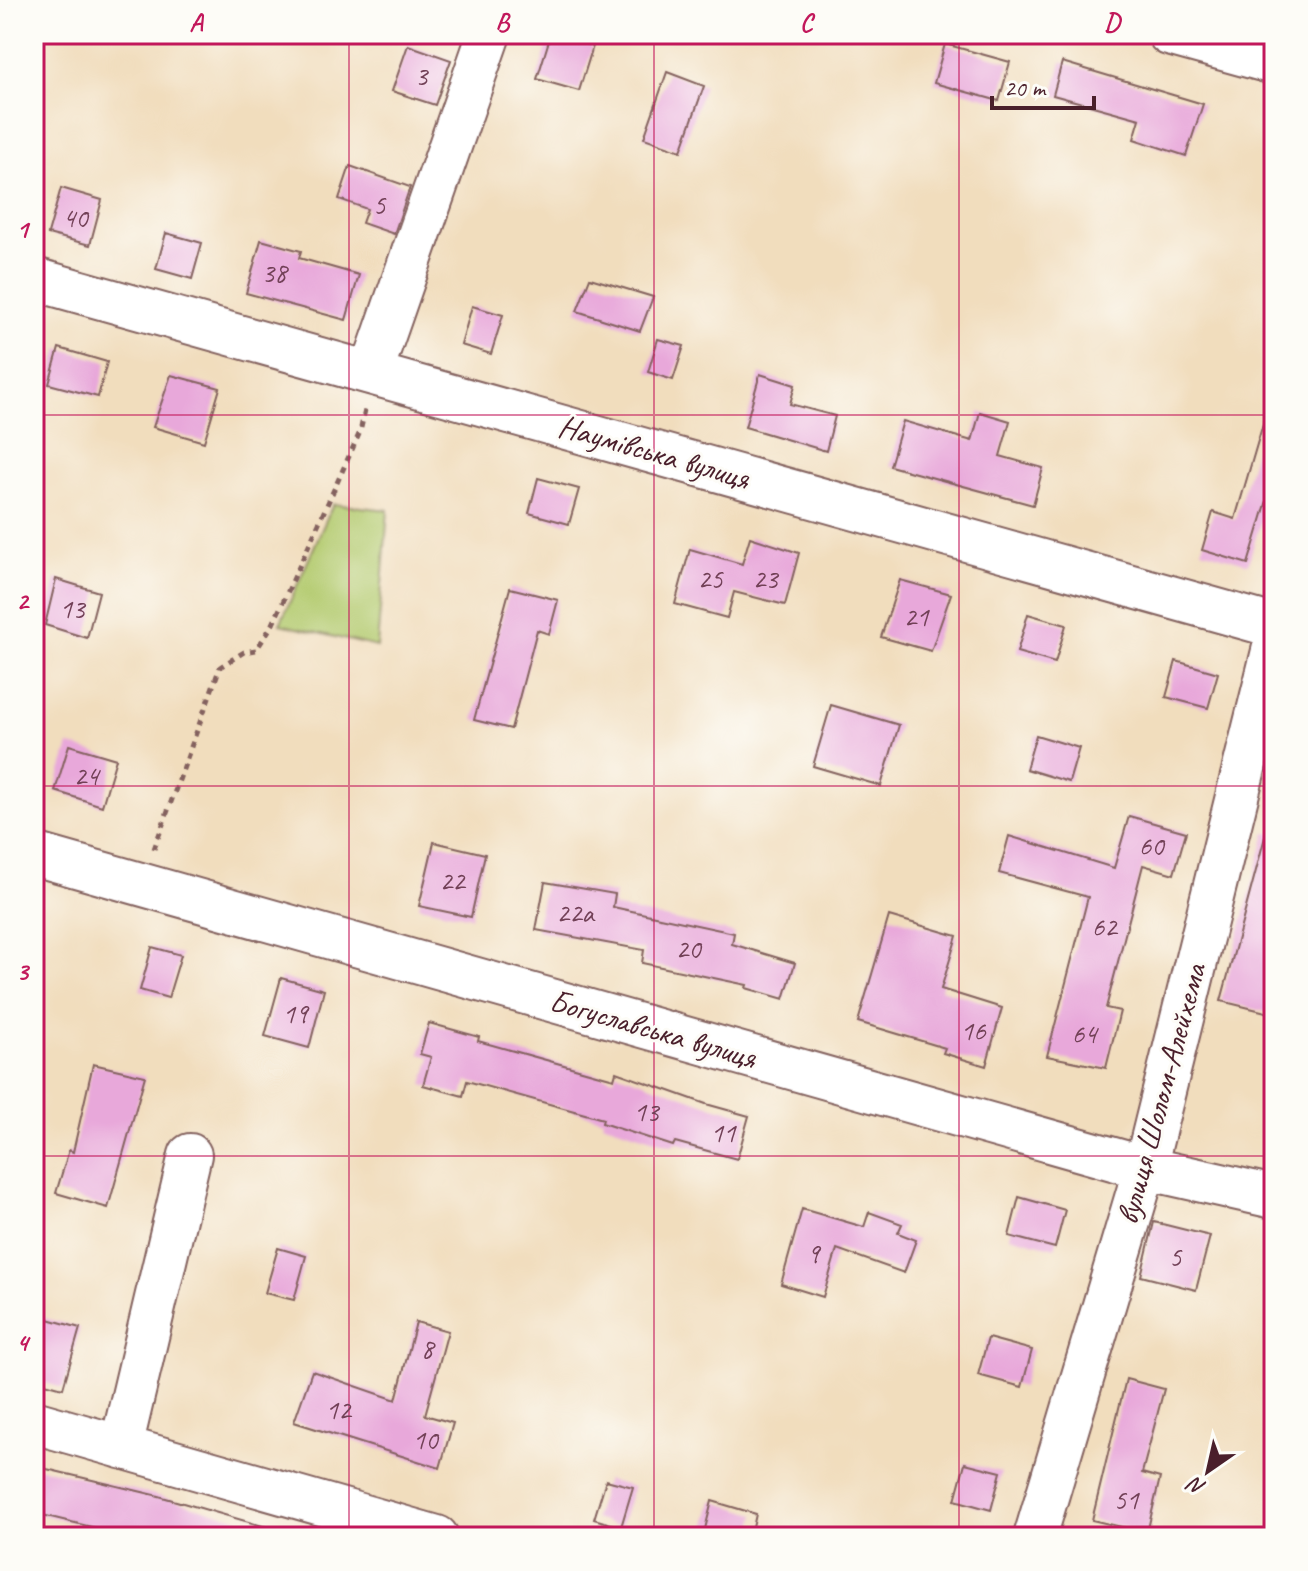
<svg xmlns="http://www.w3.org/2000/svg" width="1308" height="1571" viewBox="0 0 1308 1571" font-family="Caveat,sans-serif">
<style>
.green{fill:#b4cb6f;stroke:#7f754d;stroke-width:2}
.building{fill:#e8a8da}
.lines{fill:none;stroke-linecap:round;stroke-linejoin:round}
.minor-casing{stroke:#84625e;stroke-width:46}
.path{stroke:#84625e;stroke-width:5;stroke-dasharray:6 6;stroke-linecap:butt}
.minor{stroke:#fff;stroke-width:42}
.grid{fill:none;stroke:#c2185b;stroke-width:2;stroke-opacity:0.55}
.labels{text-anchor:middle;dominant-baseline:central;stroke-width:6;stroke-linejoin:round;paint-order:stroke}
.number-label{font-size:28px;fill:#724157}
.street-label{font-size:32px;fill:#4a1f2b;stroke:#fdfcf7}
.neatline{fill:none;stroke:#c2185b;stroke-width:3}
.grid-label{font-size:26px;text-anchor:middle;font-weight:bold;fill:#c2185b}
</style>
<rect width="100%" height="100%" fill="#fdfcf7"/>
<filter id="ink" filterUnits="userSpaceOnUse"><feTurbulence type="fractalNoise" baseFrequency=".0125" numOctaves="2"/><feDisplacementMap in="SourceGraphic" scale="16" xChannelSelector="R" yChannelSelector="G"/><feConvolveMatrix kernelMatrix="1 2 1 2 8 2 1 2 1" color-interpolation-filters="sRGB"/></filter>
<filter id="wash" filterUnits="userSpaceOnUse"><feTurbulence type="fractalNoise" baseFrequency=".006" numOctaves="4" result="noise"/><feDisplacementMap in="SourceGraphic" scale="32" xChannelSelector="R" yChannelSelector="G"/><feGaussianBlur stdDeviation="1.8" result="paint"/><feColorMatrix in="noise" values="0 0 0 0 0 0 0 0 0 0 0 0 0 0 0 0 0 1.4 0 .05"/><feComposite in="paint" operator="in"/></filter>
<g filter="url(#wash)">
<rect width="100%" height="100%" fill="#f1ddbd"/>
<!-- green -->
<path class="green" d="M 333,504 L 388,510 L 377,647 L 280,624 Z"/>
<g id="blocks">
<!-- building -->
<path class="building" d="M 551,34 L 593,46 L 579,91 L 537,79 Z
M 945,44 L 1010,62 L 999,101 L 934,83 Z
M 408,45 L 451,60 L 435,105 L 392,91 Z
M 1062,62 L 1203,104 L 1186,156 L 1134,139 L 1140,119 L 1053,95 Z
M 667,72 L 704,86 L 681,151 L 644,138 Z
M 350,166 L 410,187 L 394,234 L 362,223 L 367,209 L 339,199 Z
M 61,188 L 102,200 L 90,245 L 48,234 Z
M 166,233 L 202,243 L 192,279 L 156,269 Z
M 261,240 L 301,251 L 299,258 L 359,275 L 346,320 L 246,293 Z
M 590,278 L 653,297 L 640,331 L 577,311 Z
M 472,306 L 503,315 L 491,354 L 461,345 Z
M 658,339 L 684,346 L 673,380 L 648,372 Z
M 59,348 L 107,362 L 98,397 L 49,384 Z
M 760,374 L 795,385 L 790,404 L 835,416 L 826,451 L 745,427 Z
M 171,375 L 220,388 L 204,442 L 153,427 Z
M 1267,410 L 1274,411 L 1274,477 L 1248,564 L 1202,550 L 1213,512 L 1235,519 Z
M 980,412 L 1010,421 L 1000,456 L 1043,468 L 1033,505 L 890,466 L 903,421 L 972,441 Z
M 538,478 L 579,489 L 569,524 L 529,513 Z
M 750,537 L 799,553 L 785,605 L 734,592 L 727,618 L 675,604 L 690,549 L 742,564 Z
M 56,579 L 99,592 L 87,638 L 45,625 Z
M 900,580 L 951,594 L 931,651 L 881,637 Z
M 510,588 L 558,600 L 549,634 L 537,630 L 511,729 L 474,720 Z
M 1028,614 L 1066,625 L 1055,663 L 1017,652 Z
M 1176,661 L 1218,673 L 1208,708 L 1166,697 Z
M 831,705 L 899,725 L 881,786 L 813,766 Z
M 1036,735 L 1079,748 L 1069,782 L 1026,769 Z
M 69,745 L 116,759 L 102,806 L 55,791 Z
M 1129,816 L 1186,832 L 1174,874 L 1143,865 L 1106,1008 L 1120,1011 L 1106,1068 L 1047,1056 L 1088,897 L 999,873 L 1009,836 L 1114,868 Z
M 1266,833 L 1274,834 L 1274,1014 L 1221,1001 Z
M 434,842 L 485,854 L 471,917 L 419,906 Z
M 545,882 L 615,894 L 613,907 L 734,933 L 732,944 L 795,963 L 784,999 L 746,988 L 747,985 L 642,963 L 644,950 L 536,930 Z
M 889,916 L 957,936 L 941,989 L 1002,1008 L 986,1066 L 943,1053 L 945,1048 L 858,1022 Z
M 152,947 L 181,955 L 168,998 L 140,990 Z
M 281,978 L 324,990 L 309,1048 L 265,1036 Z
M 429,1023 L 479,1037 L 478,1041 L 614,1079 L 616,1072 L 706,1104 L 749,1116 L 737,1159 L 675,1142 L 673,1146 L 602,1123 L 603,1119 L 467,1081 L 463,1096 L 423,1085 L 431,1057 L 420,1054 Z
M 93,1064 L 145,1076 L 108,1208 L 56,1193 L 69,1150 L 73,1152 Z
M 1019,1197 L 1065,1210 L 1055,1248 L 1009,1236 Z
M 802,1209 L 864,1227 L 869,1212 L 902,1224 L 898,1233 L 916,1240 L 904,1273 L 837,1249 L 823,1297 L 781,1284 Z
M 1154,1222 L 1210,1236 L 1196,1290 L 1141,1276 Z
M 278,1248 L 306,1256 L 294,1300 L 265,1293 Z
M 34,1315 L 80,1328 L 63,1388 L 34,1380 Z
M 416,1322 L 448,1331 L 425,1415 L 453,1423 L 440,1468 L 294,1422 L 312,1371 L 396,1400 Z
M 988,1338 L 1032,1350 L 1022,1387 L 978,1375 Z
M 1126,1379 L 1164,1389 L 1142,1473 L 1160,1478 L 1147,1533 L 1092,1520 Z
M 965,1463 L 1001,1472 L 991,1510 L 955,1500 Z
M 34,1466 L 159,1496 L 273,1529 L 272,1537 L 133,1537 L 34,1513 Z
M 606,1480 L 633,1487 L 621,1527 L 594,1519 Z
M 712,1501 L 756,1514 L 751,1537 L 703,1537 Z"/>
</g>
</g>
<g filter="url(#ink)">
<use href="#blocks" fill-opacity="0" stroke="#84625e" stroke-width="2"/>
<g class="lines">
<defs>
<path id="minor" d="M 1169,34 L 1274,63
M 34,279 L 1274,626
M 371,373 L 489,34
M 34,854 L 1145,1168 L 1274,1197
M 34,1422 L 437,1537
M 121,1447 L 190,1155
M 1035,1537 L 1145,1168 L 1274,647"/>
</defs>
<!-- minor casing -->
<use href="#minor" class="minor-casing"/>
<!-- path -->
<path class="path" d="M 154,849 L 220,667 L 244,652 L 256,650 L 273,624 L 360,432 L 365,410"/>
<!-- minor -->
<use href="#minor" class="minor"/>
</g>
</g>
<!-- grid -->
<path class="grid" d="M 349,34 L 349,1537M 654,34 L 654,1537M 959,34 L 959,1537M 34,415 L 1274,415M 34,786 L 1274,786M 34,1156 L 1274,1156"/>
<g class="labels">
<!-- number labels -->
<g class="number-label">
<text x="421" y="75">3</text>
<text x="379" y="204">5</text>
<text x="75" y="217">40</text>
<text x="274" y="272">38</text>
<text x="710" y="578">25</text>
<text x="765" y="578">23</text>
<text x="72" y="608">13</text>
<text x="916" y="616">21</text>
<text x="86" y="775">24</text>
<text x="1151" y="845">60</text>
<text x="452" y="880">22</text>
<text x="575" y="912">22а</text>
<text x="1104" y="926">62</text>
<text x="688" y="948">20</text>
<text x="295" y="1013">19</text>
<text x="973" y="1030">16</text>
<text x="1084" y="1033">64</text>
<text x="646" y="1111">13</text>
<text x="723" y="1132">11</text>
<text x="813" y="1253">9</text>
<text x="1175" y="1256">5</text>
<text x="427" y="1348">8</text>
<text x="338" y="1409">12</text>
<text x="425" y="1439">10</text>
<text x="1126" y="1499">51</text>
</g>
<!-- street labels -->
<g class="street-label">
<text transform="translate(654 452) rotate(16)">Наумівська вулиця</text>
<text transform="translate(653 1029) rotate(16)">Богуславська вулиця</text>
<text transform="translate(1161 1094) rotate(-75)">вулиця Шолом-Алейхема</text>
</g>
</g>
<!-- margin -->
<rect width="1308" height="1571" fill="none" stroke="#fdfcf7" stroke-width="88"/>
<!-- north arrow -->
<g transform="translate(1208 1471) rotate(214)" stroke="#fdfcf7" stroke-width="6" paint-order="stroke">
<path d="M0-6L14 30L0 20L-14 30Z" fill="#4a1f2b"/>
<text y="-12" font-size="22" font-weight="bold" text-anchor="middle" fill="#4a1f2b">N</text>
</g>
<!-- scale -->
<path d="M992 96v12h102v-12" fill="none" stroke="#4a1f2b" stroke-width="4"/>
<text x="1004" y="96" font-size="24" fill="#4a1f2b" stroke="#fdfcf7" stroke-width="6" paint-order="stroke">20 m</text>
<rect x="44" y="44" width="1220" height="1483" class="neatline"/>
<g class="grid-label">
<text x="196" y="31">A</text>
<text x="502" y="31">B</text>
<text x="806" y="31">C</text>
<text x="1112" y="31">D</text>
<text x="22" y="238">1</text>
<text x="22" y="609">2</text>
<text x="22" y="980">3</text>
<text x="22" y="1351">4</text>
</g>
</svg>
